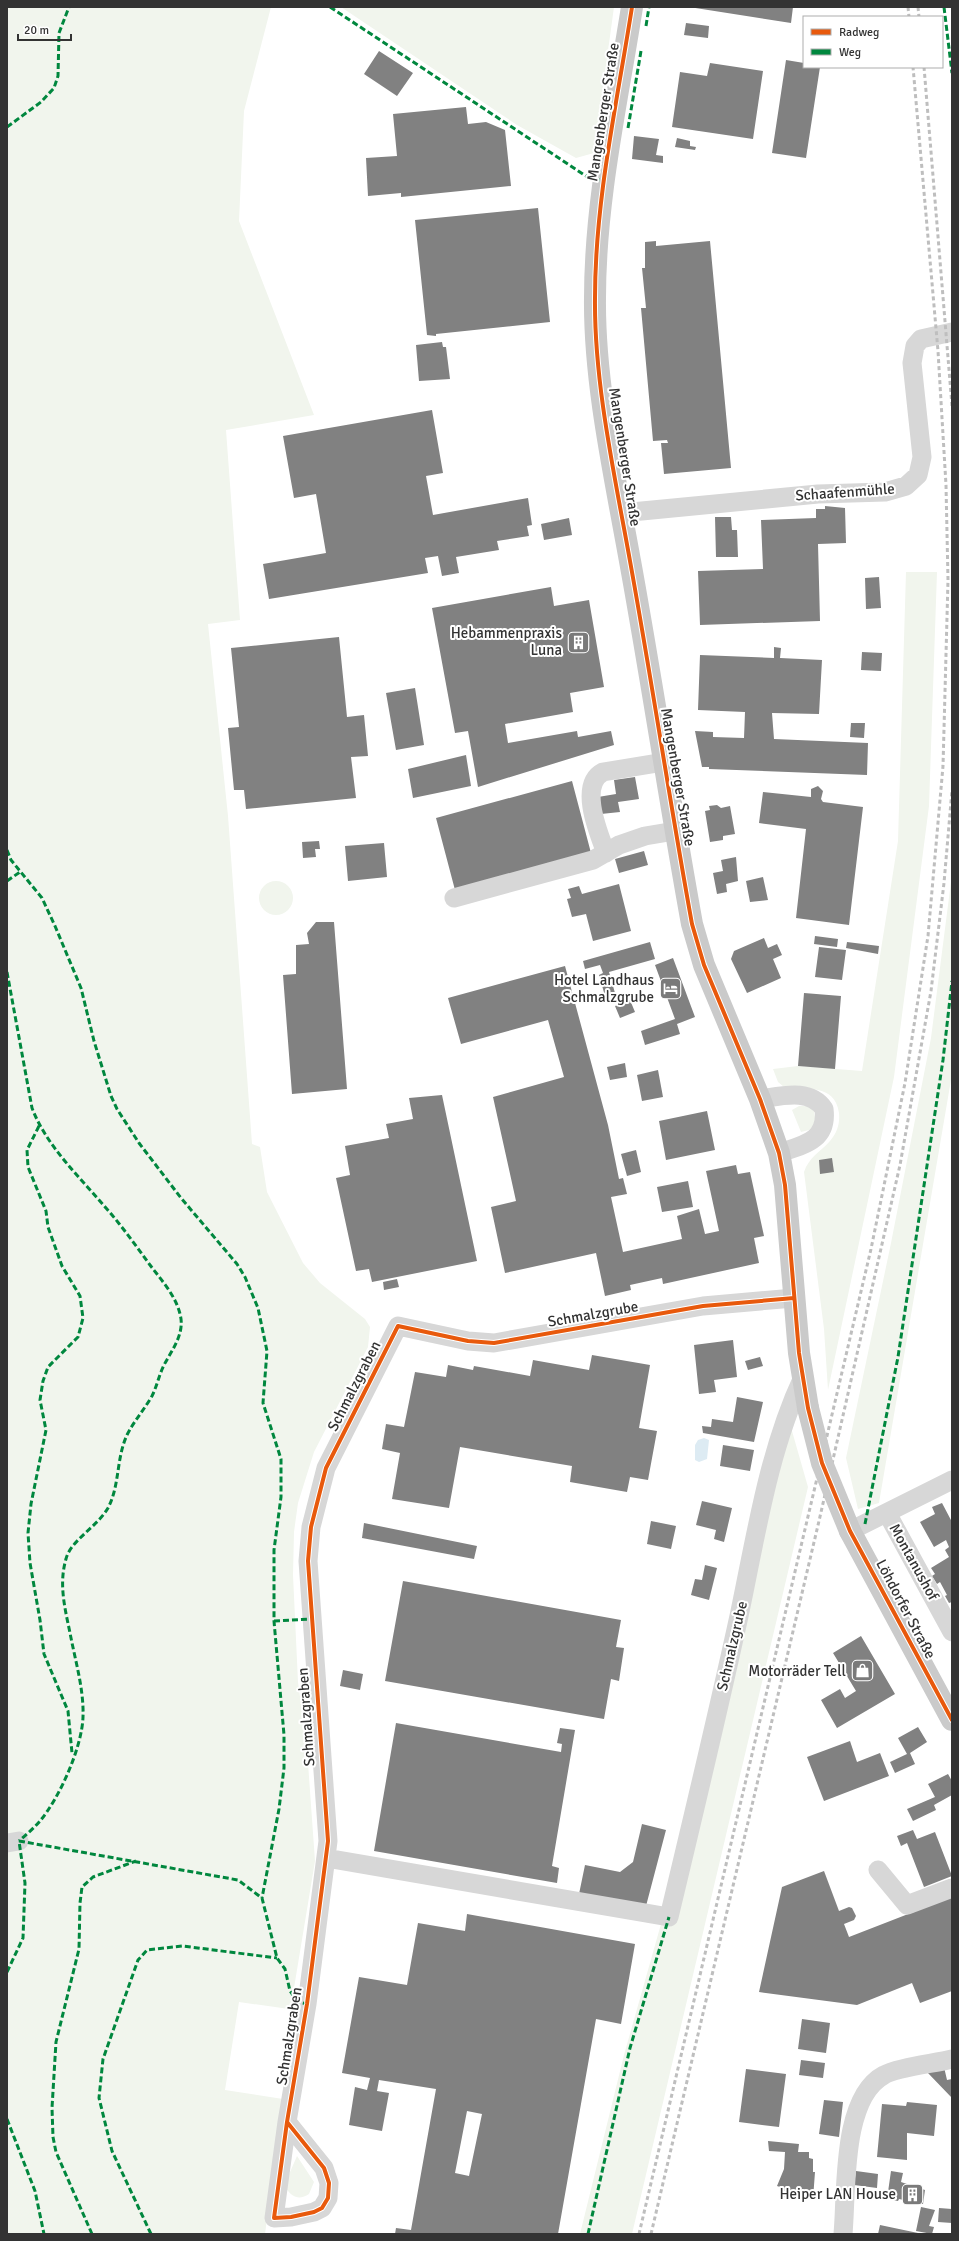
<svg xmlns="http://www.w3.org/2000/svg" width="959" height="2241" viewBox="0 0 959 2241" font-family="Signika,sans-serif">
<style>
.green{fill:#f1f5ed}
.water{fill:#ddebf3}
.building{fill:#818181;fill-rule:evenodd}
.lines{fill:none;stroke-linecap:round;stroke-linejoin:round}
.minor{stroke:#d7d7d7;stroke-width:19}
.major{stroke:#cacaca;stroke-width:22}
.rail{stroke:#bebebe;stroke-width:3;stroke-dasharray:4 3;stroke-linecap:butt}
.major-bridge{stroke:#cacaca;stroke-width:22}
.quiet{stroke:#00873e;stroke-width:3;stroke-dasharray:6 3;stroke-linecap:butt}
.cycleway-casing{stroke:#fff;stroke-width:6}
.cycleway{stroke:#e8590c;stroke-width:4}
.labels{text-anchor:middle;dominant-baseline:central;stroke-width:4;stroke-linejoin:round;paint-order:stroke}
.street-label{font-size:15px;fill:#333;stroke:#fff}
.poi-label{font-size:15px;fill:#333;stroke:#fff;text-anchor:end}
</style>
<rect width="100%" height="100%" fill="#fff"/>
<!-- green -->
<path class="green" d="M 7,7 L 271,7 L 244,111 L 239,221 L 314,415 L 226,430 L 240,620 L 208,624 L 228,816 L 252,1144 L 260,1147 L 267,1192 L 303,1263 L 320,1283 L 365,1319 L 370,1327 L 368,1347 L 314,1452 L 298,1503 L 294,1532 L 293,1575 L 298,1682 L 307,1749 L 315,1861 L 293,1994 L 299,1995 L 296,2010 L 239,2002 L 225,2090 L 283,2099 L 265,2234 L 7,2234 Z
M 341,7 L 614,7 L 594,153 L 576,158 L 517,125 Z
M 906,572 L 937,572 L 929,806 L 894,1077 L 828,1390 L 824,1329 L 804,1172 C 809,1157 820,1152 830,1141 C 837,1133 840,1124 839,1113 C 835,1083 805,1090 784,1087 L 778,1082 L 773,1069 L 798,1066 L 862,1071 L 898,841 Z
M 952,874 L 952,1074 L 879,1503 L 858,1509 L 846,1458 L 891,1243 L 931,1038 Z
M259 898a17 17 0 1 1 34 0a17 17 0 1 1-34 0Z
M 799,1106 L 808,1106 L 814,1111 L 816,1124 L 809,1130 L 801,1132 L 792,1110 Z
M 790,1424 L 808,1487 L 632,2234 L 580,2234 L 624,2055 L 661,1924 L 769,1498 Z
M 297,2156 L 314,2182 L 309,2194 C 300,2200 292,2198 286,2188 L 287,2179 Z"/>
<!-- water -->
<path class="water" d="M 704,1438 L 709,1440 L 707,1459 L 699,1462 L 695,1460 L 695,1445 L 698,1440 Z"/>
<!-- building -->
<path class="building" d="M 689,7 L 793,7 L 791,23 Z
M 686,23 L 709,26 L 708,38 L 684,35 Z
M 379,51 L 413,73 L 397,96 L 364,74 Z
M 786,60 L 804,63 L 804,67 L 820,67 L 806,158 L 772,153 Z
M 710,63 L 763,71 L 753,139 L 672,127 L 680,72 L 707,76 Z
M 466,107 L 468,124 L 486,122 L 505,130 L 511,186 L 401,197 L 401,193 L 368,196 L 366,158 L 397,156 L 393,114 Z
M 634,136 L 659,139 L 656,155 L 663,156 L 663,163 L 632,159 Z
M 677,138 L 690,141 L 690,146 L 696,147 L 695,150 L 675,147 Z
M 538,208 L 550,322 L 436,334 L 436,336 L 427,335 L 415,220 Z
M 656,241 L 656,246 L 710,241 L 731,468 L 664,474 L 661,443 L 668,443 L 667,440 L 653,441 L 641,308 L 646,308 L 642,268 L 645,268 L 645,242 Z
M 442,342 L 443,347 L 446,347 L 450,379 L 419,381 L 416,345 Z
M 432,410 L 443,473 L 426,476 L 433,515 L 528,498 L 532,525 L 527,526 L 529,536 L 497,541 L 499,550 L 456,557 L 459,573 L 442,576 L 438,556 L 425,558 L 428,573 L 269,599 L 263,564 L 326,553 L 316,494 L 294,498 L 283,436 Z
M 825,506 L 845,508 L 846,543 L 818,544 L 820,621 L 700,625 L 698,571 L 763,569 L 761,520 L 816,518 L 816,509 L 825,509 Z
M 715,517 L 731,517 L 732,530 L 737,530 L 738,557 L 716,557 Z
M 569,518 L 572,535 L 544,540 L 541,524 Z
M 879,577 L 881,608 L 866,609 L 865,578 Z
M 551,587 L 554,606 L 589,600 L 604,687 L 570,693 L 573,712 L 505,724 L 508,743 L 577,731 L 578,737 L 611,731 L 614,745 L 478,787 L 468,731 L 455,733 L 432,608 Z
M 339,637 L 347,717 L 364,715 L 368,756 L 351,757 L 356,798 L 246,809 L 244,790 L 234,790 L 228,728 L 239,727 L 231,648 Z
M 774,647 L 781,648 L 780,658 L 822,660 L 819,714 L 772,713 L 774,739 L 868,743 L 867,775 L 709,769 L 709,767 L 702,767 L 695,731 L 713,732 L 713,737 L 744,738 L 745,712 L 698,710 L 700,655 L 774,658 Z
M 862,652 L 882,653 L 881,671 L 861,670 Z
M 415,688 L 424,745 L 396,750 L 386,693 Z
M 851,723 L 865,723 L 864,738 L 850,737 Z
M 466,755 L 471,786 L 413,798 L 408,769 Z
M 635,777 L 639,799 L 618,802 L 620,812 L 601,814 L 598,797 L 616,794 L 614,780 Z
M 572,781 L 591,853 L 455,890 L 436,818 Z
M 818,786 L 823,791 L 821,799 L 823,802 L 863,807 L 849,925 L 796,918 L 806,829 L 759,823 L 763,792 L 811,797 L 811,789 Z
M 717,805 L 721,808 L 730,806 L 735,834 L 723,836 L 723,840 L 710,842 L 705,811 L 710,810 L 709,806 Z
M 319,841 L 320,849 L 315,849 L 316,857 L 303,858 L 302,842 Z
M 384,843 L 387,877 L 348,881 L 345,846 Z
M 644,851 L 648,865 L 619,873 L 615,859 Z
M 736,857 L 738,881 L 726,884 L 727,892 L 717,894 L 713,873 L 723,871 L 721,860 Z
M 763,877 L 768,900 L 750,902 L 746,881 Z
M 619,884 L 631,931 L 593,941 L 586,914 L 572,917 L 567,899 L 571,898 L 568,889 L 579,886 L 582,894 Z
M 316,922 L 334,922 L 347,1089 L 292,1094 L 283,975 L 296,974 L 296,945 L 309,944 L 307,933 Z
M 815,936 L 838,939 L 837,947 L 814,944 Z
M 764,938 L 768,948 L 777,944 L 782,955 L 773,959 L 781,978 L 747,993 L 731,959 L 734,951 Z
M 650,942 L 655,959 L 609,972 L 615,993 L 605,996 L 599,975 L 603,973 L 600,965 L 585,969 L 583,961 Z
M 847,942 L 879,946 L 878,954 L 846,948 Z
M 819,947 L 846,950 L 842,980 L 815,977 Z
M 673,958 L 695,1017 L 677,1024 L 680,1034 L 645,1045 L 641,1031 L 675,1019 L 655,965 Z
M 565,966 L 608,1125 L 619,1179 L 623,1178 L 627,1194 L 611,1197 L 623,1252 L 682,1239 L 677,1216 L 699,1209 L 705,1234 L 719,1231 L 706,1171 L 736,1165 L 738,1174 L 750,1172 L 764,1236 L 754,1238 L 759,1263 L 663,1284 L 662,1278 L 630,1285 L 631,1290 L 605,1296 L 596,1253 L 505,1273 L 491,1207 L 516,1201 L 493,1097 L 564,1077 L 548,1020 L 461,1044 L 448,998 Z
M 804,993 L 841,996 L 835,1069 L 798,1066 Z
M 630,1000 L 635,1012 L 620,1018 L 615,1006 Z
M 625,1063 L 627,1077 L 610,1080 L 607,1067 Z
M 658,1070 L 663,1097 L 642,1101 L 637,1075 Z
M 442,1095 L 477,1261 L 372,1282 L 369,1269 L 356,1271 L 336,1178 L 350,1175 L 345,1146 L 389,1138 L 386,1124 L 413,1119 L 409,1098 Z
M 707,1111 L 715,1150 L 666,1160 L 659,1121 Z
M 636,1150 L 641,1172 L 627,1176 L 621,1154 Z
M 832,1158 L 834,1172 L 820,1174 L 819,1160 Z
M 688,1181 L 693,1207 L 662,1212 L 657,1187 Z
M 397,1279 L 399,1287 L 384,1290 L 383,1282 Z
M 733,1340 L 737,1377 L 714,1380 L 716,1392 L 699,1394 L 694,1345 Z
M 592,1355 L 650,1365 L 639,1428 L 657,1431 L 648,1480 L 630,1477 L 627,1492 L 570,1482 L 572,1466 L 460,1447 L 449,1508 L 392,1499 L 400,1453 L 382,1449 L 386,1424 L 404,1427 L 415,1372 L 446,1377 L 448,1365 L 473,1370 L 474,1366 L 530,1376 L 533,1360 L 589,1370 Z
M 760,1357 L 763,1366 L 748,1370 L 745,1361 Z
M 737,1397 L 763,1402 L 754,1442 L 703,1433 L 702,1426 L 711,1427 L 712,1419 L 733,1422 Z
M 723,1445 L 754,1450 L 750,1471 L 720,1466 Z
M 702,1501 L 732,1508 L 724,1542 L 714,1539 L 716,1530 L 696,1525 Z
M 942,1503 L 952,1522 L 952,1602 L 949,1603 L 945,1596 L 947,1595 L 940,1582 L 937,1584 L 932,1576 L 935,1574 L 931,1568 L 949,1557 L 945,1550 L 949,1547 L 946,1540 L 934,1547 L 920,1522 L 935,1514 L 932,1507 Z
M 651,1521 L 676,1526 L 671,1549 L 647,1544 Z
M 364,1523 L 477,1546 L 474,1559 L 362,1538 Z
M 705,1565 L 717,1568 L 709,1600 L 691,1595 L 695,1579 L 702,1580 Z
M 403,1581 L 621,1620 L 616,1647 L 624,1648 L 619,1681 L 611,1679 L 604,1719 L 385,1681 Z
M 861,1636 L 895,1694 L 837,1728 L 821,1700 L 840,1689 L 845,1698 L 856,1691 L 833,1653 Z
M 343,1670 L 363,1674 L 360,1690 L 340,1686 Z
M 396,1723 L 561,1752 L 562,1744 L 557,1743 L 560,1728 L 575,1730 L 552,1866 L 559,1868 L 557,1883 L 374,1851 Z
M 918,1727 L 927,1742 L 910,1753 L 915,1764 L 895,1773 L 890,1762 L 907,1754 L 898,1738 Z
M 850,1741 L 857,1762 L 880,1753 L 889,1776 L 824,1801 L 807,1757 Z
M 948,1774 L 952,1781 L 952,1795 L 934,1805 L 936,1810 L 913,1821 L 907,1809 L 935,1797 L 928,1784 Z
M 642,1824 L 666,1830 L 646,1906 L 579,1894 L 585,1865 L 620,1872 L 633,1862 Z
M 913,1830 L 917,1839 L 935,1832 L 952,1876 L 924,1887 L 907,1843 L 901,1846 L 897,1836 Z
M 824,1871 L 839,1911 L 849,1907 L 852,1908 L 856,1916 L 854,1920 L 844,1924 L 849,1937 L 952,1897 L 952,1991 L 920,2003 L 912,1983 L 857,2005 L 759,1992 L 782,1887 Z
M 467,1914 L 635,1944 L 621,2024 L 596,2019 L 558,2234 L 395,2234 L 396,2228 L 411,2230 L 436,2089 L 379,2080 L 377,2091 L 389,2093 L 382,2131 L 349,2125 L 355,2087 L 367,2090 L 370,2078 L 342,2073 L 359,1977 L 407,1985 L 418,1923 L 465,1931 ZM 467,2111 L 482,2114 L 469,2176 L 455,2173 Z
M 802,2019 L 830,2023 L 826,2053 L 798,2049 Z
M 801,2060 L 825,2063 L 823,2078 L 799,2075 Z
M 944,2067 L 947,2080 L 952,2079 L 952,2098 L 927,2072 Z
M 746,2069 L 786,2074 L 779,2127 L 739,2122 Z
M 824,2100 L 843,2102 L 839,2137 L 819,2134 Z
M 907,2102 L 937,2105 L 934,2136 L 907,2133 L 907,2160 L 877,2157 L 882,2104 L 906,2106 Z
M 768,2141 L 799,2144 L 798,2152 L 809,2152 L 809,2158 L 813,2159 L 813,2172 L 815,2172 L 813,2199 L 782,2197 L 783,2188 L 777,2186 L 784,2169 L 785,2152 L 769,2151 Z
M 856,2171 L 878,2174 L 877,2188 L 854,2185 Z
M 891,2171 L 903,2173 L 901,2182 L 925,2190 L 923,2204 L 899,2199 L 898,2201 L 887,2199 Z
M 921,2207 L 935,2210 L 929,2226 L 934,2227 L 932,2234 L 916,2231 Z
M 939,2208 L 952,2209 L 952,2223 L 938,2222 Z
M 880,2225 L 918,2233 L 918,2234 L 878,2234 Z"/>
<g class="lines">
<!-- minor -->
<path class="minor" d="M 621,513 L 818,494 L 885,492 L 906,486 L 918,475 L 922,457 L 912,363 L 915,346 L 921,339 L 952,332
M 606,853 C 599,834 578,785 603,772 L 664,762
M 454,898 L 593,860 L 619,845 L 645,836 L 675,831
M 760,1099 C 782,1096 810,1088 824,1109 C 828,1141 803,1145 779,1153
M 887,1513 L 952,1632
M 850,1531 L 952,1480
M 7,1843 L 19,1841
M 326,1858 L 669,1917 C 693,1817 717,1717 739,1616 C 756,1536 768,1452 803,1377
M 878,1870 L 907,1905 L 952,1888
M 287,2122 L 324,2168 L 329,2183 L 328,2198 L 322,2208 L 314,2212 L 291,2217 L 274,2218 L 287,2122 L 307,2004 L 328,1841 L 308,1561 L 311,1527 L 326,1468 L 398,1326 L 468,1341 L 494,1343 L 703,1306 L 794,1298
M 843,2234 C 847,2191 841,2098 884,2075 C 895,2068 937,2063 952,2059"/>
<!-- major -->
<path class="major" d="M 632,7 C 617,103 595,200 595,298 C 594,383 615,477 630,561 C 652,682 670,803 692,924 L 704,965 L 760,1099 L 779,1153 L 785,1185 L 799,1353 L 808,1408
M 850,1531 L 952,1720"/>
<!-- rail -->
<path class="rail" d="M 908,7 L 909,17
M 918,7 L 919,17
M 924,67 L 952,406
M 639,2234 L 871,1249 L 905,1083 L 928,936 L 943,766 L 948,580 L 946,485 L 938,351 L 913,67
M 651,2234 L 819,1521 L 900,1165 L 931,991 L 944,883 L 952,790"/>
<!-- major-bridge -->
<path class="major-bridge" d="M 808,1408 L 822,1463 L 850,1531"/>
<!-- quiet -->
<path class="quiet" d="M 330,7 L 589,178 L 604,181
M 944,7 L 952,73
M 646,26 L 649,7
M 7,127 L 41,102 L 54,88 L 58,76 L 59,33 L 69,7
M 628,128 L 641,51
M 7,850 L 11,860 L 42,898 L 55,926 L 81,988 L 94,1041 L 111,1096 L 117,1109 L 139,1143 L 181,1198 L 237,1264 L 245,1277 L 258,1308 L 267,1351 L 263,1403 L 281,1459 L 281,1497 L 274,1550 L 274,1621 L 284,1735 L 284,1768 L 279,1809 L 262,1898
M 7,881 L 20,872
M 7,972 L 32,1108 C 47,1147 79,1176 106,1208 C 122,1226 136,1246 150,1265 C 162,1281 178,1298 181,1319 C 183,1336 172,1350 164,1365 C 159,1375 157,1386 152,1396 C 144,1410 134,1421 127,1435 C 116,1459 120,1485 108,1508 C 97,1527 70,1541 66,1559 C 58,1586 66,1612 71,1638 C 76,1663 84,1691 83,1717 C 82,1747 60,1797 40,1821 C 34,1828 26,1835 19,1841
M 39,1126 L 27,1150 L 28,1167 L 46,1211 L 48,1227 L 62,1266 L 80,1296 L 83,1318 L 78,1337 L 48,1367 L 43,1381 L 40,1400 L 46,1430 L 31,1504 L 28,1533 L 30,1563 L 40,1620 L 44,1654 L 68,1711 L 72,1753
M 865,1524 L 898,1357 L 943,1060 L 952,981
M 274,1621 L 311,1619
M 19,1841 L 238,1880 L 262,1898 L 277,1958 L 285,1969 L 290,1991 L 298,2002 L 307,2004
M 7,1972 L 23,1938 L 25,1883 L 19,1841
M 7,2119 L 35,2191 L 44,2234
M 92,2234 L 56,2152 L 53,2137 L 52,2108 L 56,2042 L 79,1949 L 80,1903 L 82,1887 L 93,1877 L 136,1861
M 151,2234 L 112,2151 L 99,2098 L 103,2059 L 138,1960 L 147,1950 L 182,1946 L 277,1958
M 588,2234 L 630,2048 L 669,1917"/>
<defs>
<path id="cycleway" d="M 632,7 C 617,103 595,200 595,298 C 594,383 615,477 630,561 C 652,682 670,803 692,924 L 704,965 L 760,1099 L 779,1153 L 785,1185 L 799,1353 L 808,1408 L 822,1463 L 850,1531 L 952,1720
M 287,2122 L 324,2168 L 329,2183 L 328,2198 L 322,2208 L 314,2212 L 291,2217 L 274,2218 L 287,2122 L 307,2004 L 328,1841 L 308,1561 L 311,1527 L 326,1468 L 398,1326 L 468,1341 L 494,1343 L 703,1306 L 794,1298"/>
</defs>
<!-- cycleway casing -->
<use href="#cycleway" class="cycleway-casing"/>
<!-- cycleway -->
<use href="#cycleway" class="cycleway"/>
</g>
<!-- icons -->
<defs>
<symbol id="building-square" viewBox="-11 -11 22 22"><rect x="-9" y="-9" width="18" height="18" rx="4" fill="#7a7a7a" stroke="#fff"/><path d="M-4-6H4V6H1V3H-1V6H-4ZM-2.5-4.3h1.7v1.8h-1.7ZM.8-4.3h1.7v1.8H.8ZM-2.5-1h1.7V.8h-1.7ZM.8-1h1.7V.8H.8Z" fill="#fff"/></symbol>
<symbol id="hotel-square" viewBox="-11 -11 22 22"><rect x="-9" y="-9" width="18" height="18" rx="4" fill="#7a7a7a" stroke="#fff"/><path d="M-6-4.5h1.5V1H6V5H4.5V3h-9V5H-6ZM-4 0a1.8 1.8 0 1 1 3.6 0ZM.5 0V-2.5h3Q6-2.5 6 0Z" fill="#fff"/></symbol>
<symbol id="shop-square" viewBox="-11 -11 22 22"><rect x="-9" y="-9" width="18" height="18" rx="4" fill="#7a7a7a" stroke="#fff"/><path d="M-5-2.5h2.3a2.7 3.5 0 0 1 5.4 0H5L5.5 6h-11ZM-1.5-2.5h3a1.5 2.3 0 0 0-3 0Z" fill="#fff"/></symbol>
</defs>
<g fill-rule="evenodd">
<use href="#building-square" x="566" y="630" width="25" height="25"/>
<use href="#hotel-square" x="658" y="976" width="25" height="25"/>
<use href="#shop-square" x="850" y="1658" width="25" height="25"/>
<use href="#building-square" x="900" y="2182" width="25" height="25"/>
</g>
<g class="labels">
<!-- street labels -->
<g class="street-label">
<text transform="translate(603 112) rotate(-81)">Mangenberger Straße</text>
<text transform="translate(625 457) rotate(81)">Mangenberger Straße</text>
<text transform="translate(845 492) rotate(-4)">Schaafenmühle</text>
<text transform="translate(678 777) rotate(80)">Mangenberger Straße</text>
<text transform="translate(593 1314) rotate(-10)">Schmalzgrube</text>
<text transform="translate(354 1386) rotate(-63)">Schmalzgraben</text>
<text transform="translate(914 1562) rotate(61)">Montanushof</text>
<text transform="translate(906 1609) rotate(62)">Löhdorfer Straße</text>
<text transform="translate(732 1646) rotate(-77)">Schmalzgrube</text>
<text transform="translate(306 1717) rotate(-94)">Schmalzgraben</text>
<text transform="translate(289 2036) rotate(-81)">Schmalzgraben</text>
</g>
<!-- poi labels -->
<g class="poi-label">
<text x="562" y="633">Hebammenpraxis<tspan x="562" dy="17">Luna</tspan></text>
<text x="654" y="980">Hotel Landhaus<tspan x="654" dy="17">Schmalzgrube</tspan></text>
<text x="846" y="1671">Motorräder Tell</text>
<text x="896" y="2194">Heiper LAN House</text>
</g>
</g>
<!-- border -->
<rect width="959" height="2241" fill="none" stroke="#333333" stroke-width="16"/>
<!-- legend -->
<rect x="803" y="16" width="140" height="52" fill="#ffffff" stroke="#adadad"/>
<rect x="811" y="29" width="20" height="6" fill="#e8590c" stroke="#adadad"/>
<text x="839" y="36" font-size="12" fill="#333333">Radweg</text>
<rect x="811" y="49" width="20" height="6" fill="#00873e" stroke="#adadad"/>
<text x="839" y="56" font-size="12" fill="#333333">Weg</text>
<!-- scale -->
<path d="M18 34v6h53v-6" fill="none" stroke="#333333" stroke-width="2"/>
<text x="24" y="34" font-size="12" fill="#333333" stroke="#ffffff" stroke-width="3" paint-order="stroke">20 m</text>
</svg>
